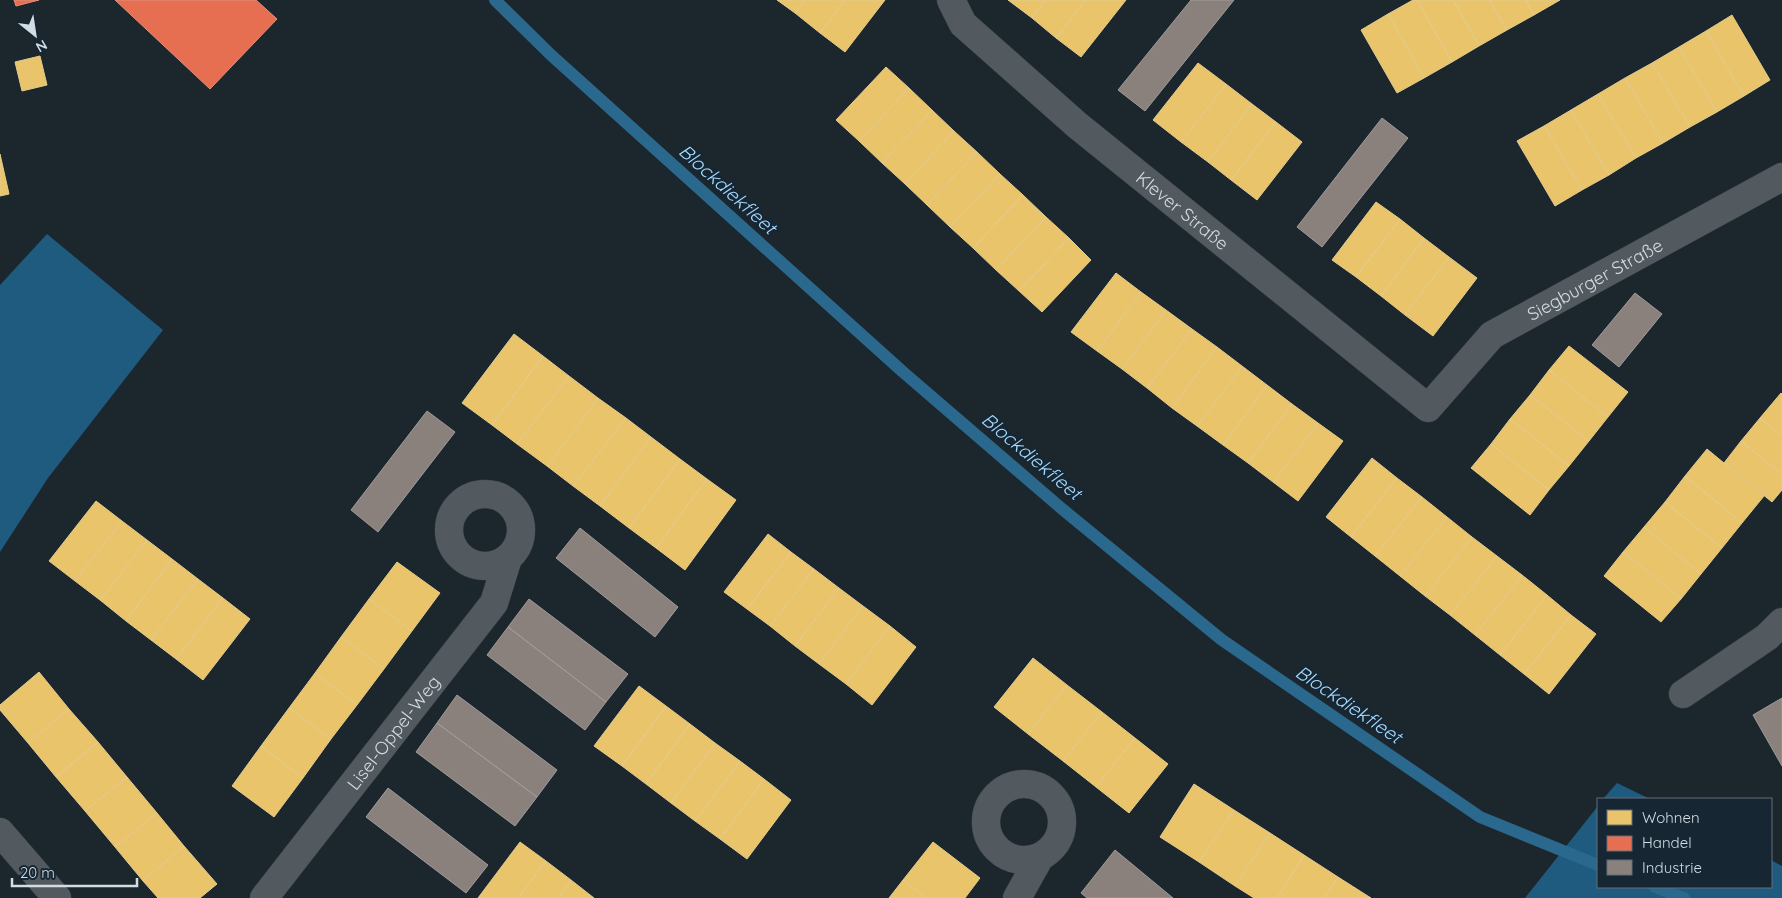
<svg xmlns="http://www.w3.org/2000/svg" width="1782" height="898" viewBox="0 0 1782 898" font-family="Quicksand,sans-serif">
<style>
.forest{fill:#1f5b7e}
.homes{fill:#e9c46a;stroke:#e2cb8e}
.shops{fill:#e76f51;stroke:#e0907d}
.industry{fill:#8a817c;stroke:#9f9c9b}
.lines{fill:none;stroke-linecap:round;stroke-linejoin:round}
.stream{stroke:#2b688d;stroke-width:12}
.minor-casing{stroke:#384045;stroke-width:29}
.minor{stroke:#535a5f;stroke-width:28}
.labels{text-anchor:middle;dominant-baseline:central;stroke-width:5;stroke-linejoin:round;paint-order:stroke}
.street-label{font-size:18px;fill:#d1dce3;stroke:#162733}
.water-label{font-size:19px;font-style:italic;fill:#a6dafe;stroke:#162733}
</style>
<rect width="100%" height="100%" fill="#1c262d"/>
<!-- forest -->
<path class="forest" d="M 47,234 L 163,330 L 48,478 L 0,552 L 0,285 Z
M 1617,783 L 1650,799 L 1603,799 Z
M 1598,806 L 1598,887 L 1771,887 L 1771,860 L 1782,866 L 1782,898 L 1525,898 Z"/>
<!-- homes -->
<path class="homes" d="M 777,0 L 805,0 L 795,13 Z
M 805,0 L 845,0 L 820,33 L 795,13 Z
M 845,0 L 885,0 L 845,52 L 820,33 Z
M 1008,0 L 1046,0 L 1032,18 Z
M 1046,0 L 1086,0 L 1056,38 L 1032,18 Z
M 1086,0 L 1126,0 L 1081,57 L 1056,38 Z
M 1413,0 L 1417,0 L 1452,62 L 1424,78 L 1388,14 Z
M 1417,0 L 1453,0 L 1479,46 L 1452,62 Z
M 1453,0 L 1489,0 L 1507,30 L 1479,46 Z
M 1489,0 L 1526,0 L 1534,15 L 1507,30 Z
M 1526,0 L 1560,0 L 1534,15 Z
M 1388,14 L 1424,78 L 1397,93 L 1361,30 Z
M 1732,15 L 1770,80 L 1744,96 L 1706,31 Z
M 1706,31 L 1744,96 L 1717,112 L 1679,47 Z
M 1679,47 L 1717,112 L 1690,127 L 1652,63 Z
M 40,56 L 47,85 L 22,91 L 15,62 Z
M 1198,63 L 1226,84 L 1181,142 L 1153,120 Z
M 1652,63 L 1690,127 L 1663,143 L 1625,78 Z
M 886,67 L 909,88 L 859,141 L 836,120 Z
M 1625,78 L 1663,143 L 1636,158 L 1598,94 Z
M 1226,84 L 1252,104 L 1208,162 L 1181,142 Z
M 909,88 L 932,110 L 882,163 L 859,141 Z
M 1598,94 L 1636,158 L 1609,175 L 1571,110 Z
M 1252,104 L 1276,122 L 1231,180 L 1208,162 Z
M 932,110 L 954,131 L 905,184 L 882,163 Z
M 1571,110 L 1609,175 L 1582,190 L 1544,126 Z
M 1276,122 L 1302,142 L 1257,200 L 1231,180 Z
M 1544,126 L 1582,190 L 1555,206 L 1517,141 Z
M 954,131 L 977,152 L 927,205 L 905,184 Z
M 977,152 L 1000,174 L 950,227 L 927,205 Z
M 0,154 L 9,194 L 0,196 Z
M 1000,174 L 1023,195 L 973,248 L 950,227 Z
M 1023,195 L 1046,217 L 996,270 L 973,248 Z
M 1376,202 L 1400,219 L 1356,277 L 1332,260 Z
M 1046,217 L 1069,238 L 1019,291 L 996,270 Z
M 1400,219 L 1424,238 L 1381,296 L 1356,277 Z
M 1069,238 L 1091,260 L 1042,312 L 1019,291 Z
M 1424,238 L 1449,257 L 1405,315 L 1381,296 Z
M 1449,257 L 1477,278 L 1433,336 L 1405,315 Z
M 1116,273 L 1141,292 L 1097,351 L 1071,332 Z
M 1141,292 L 1166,310 L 1122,369 L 1097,351 Z
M 1166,310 L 1192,329 L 1147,388 L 1122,369 Z
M 1192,329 L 1217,347 L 1172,408 L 1147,388 Z
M 514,334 L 543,356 L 492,425 L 462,403 Z
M 1569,346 L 1628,392 L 1608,417 L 1549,370 Z
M 1217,347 L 1242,366 L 1197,426 L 1172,408 Z
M 543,356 L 569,376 L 517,444 L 492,425 Z
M 1242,366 L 1267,385 L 1223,445 L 1197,426 Z
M 1549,370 L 1608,417 L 1589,441 L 1530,395 Z
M 569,376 L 598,398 L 547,466 L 517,444 Z
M 1267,385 L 1292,404 L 1248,463 L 1223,445 Z
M 1781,393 L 1782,394 L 1782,436 L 1760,418 Z
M 1530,395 L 1589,441 L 1569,466 L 1510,419 Z
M 598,398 L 626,418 L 573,486 L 547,466 Z
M 1292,404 L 1318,423 L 1273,482 L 1248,463 Z
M 626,418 L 651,437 L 600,506 L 573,486 Z
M 1760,418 L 1782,436 L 1782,474 L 1741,441 Z
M 1510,419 L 1569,466 L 1549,490 L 1491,444 Z
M 1318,423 L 1343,441 L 1298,501 L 1273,482 Z
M 651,437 L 680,459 L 629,528 L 600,506 Z
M 1741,441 L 1782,474 L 1782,490 L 1772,502 L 1724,463 Z
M 1491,444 L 1549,490 L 1530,515 L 1471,468 Z
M 1707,449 L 1764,496 L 1742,523 L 1685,476 Z
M 1372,458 L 1397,478 L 1351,537 L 1326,517 Z
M 680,459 L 707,479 L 656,548 L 629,528 Z
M 1685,476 L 1742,523 L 1722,548 L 1665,502 Z
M 1397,478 L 1422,497 L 1375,556 L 1351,537 Z
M 707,479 L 736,500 L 685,570 L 656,548 Z
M 1422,497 L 1447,517 L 1400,576 L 1375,556 Z
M 96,501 L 122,521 L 75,581 L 49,561 Z
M 1665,502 L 1722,548 L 1701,574 L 1644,527 Z
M 1447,517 L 1472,537 L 1425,596 L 1400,576 Z
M 122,521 L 147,540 L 100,600 L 75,581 Z
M 1644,527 L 1701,574 L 1681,599 L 1623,552 Z
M 768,534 L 791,552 L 747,609 L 724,592 Z
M 1472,537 L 1497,556 L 1450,615 L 1425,596 Z
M 147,540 L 172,559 L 126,621 L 100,600 Z
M 791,552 L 814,569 L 770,626 L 747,609 Z
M 1623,552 L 1681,599 L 1661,622 L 1604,576 Z
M 1497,556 L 1522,575 L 1475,635 L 1450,615 Z
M 172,559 L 198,579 L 151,640 L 126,621 Z
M 397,562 L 440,593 L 412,631 L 369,599 Z
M 814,569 L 839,588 L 795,646 L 770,626 Z
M 1522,575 L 1547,595 L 1500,655 L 1475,635 Z
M 198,579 L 223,598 L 176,659 L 151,640 Z
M 839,588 L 863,606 L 819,664 L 795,646 Z
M 1547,595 L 1571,615 L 1524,674 L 1500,655 Z
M 223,598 L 250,619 L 203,680 L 176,659 Z
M 369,599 L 412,631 L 384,669 L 341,637 Z
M 863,606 L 890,626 L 846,684 L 819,664 Z
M 1571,615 L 1596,634 L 1549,694 L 1524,674 Z
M 890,626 L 916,647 L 872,705 L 846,684 Z
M 341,637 L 384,669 L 357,705 L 315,673 Z
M 1033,658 L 1067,685 L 1028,734 L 994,707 Z
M 39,672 L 69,709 L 28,743 L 0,710 L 0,705 Z
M 315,673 L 357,705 L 331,739 L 289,708 Z
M 1067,685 L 1102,712 L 1063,761 L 1028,734 Z
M 639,686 L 666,706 L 622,766 L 594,746 Z
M 666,706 L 690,724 L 646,784 L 622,766 Z
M 289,708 L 331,739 L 303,778 L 261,746 Z
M 69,709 L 98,742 L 56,777 L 28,743 Z
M 1102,712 L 1135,738 L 1096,787 L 1063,761 Z
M 690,724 L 715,743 L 671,803 L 646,784 Z
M 1135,738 L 1168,764 L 1129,813 L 1096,787 Z
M 98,742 L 127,777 L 85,811 L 56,777 Z
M 715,743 L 740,761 L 695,821 L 671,803 Z
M 261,746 L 303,778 L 274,817 L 232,786 Z
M 740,761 L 764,779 L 720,839 L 695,821 Z
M 127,777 L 157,813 L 115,847 L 85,811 Z
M 764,779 L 791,800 L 747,859 L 720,839 Z
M 1194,784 L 1234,810 L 1199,862 L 1160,837 Z
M 1234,810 L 1270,833 L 1235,886 L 1199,862 Z
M 157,813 L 184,846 L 143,881 L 115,847 Z
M 1270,833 L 1304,855 L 1277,898 L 1254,898 L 1235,886 Z
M 520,842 L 546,861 L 518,898 L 478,898 Z
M 933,842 L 980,878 L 965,898 L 926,898 L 903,880 Z
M 184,846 L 217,884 L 200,898 L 158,898 L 143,881 Z
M 1304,855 L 1338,877 L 1324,898 L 1277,898 Z
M 546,861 L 571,880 L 558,898 L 518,898 Z
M 1338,877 L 1371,898 L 1324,898 Z
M 571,880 L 594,898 L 558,898 Z
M 903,880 L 926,898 L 889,898 Z"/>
<!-- shops -->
<path class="shops" d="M 14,0 L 39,0 L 16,6 Z
M 115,0 L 256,0 L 277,19 L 210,89 Z"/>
<!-- industry -->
<path class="industry" d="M 1191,0 L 1234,0 L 1145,111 L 1118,90 Z
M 1382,118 L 1408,138 L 1322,247 L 1297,227 Z
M 1635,293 L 1662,314 L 1619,367 L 1592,345 Z
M 427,411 L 455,432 L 378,532 L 351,510 Z
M 580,528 L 678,607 L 655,637 L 556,558 Z
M 529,599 L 628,674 L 606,702 L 508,627 Z
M 508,627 L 606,702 L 585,730 L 487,655 Z
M 457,695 L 557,770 L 537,797 L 437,723 Z
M 1782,698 L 1782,766 L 1753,715 Z
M 437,723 L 537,797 L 515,826 L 416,752 Z
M 388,788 L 488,865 L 466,893 L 366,817 Z
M 1115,850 L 1173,898 L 1087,898 L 1081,893 Z"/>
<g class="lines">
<!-- stream -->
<path class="stream" d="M 495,0 L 551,55 L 903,372 L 1061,508 L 1222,640 L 1480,817 L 1598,865
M 1655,887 L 1684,898"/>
<defs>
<g id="minor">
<path id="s1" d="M 951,0 L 963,24 L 1077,125 L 1428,408 L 1492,335 L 1782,177"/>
<circle cx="485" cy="530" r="36"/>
<path d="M 1683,694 L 1767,637 L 1782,622"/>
<circle cx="1024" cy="822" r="38"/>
<path d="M 0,832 L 57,898"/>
<path id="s2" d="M 264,898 L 494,603 L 508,558"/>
<path d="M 1017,898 L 1040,857"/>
</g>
</defs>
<!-- minor casing -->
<use href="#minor" class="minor-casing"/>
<!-- minor -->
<use href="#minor" class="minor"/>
</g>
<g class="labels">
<!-- street labels -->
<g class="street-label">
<text stroke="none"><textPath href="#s1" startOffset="315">Klever Straße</textPath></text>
<text stroke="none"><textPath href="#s1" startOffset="844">Siegburger Straße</textPath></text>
<text stroke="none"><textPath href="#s2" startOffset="210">Lisel-Oppel-Weg</textPath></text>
</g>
<!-- water labels -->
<g class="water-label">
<text transform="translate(728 189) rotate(42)">Blockdiekfleet</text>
<text transform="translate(1032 456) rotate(40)">Blockdiekfleet</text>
<text transform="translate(1349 704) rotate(34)">Blockdiekfleet</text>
</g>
</g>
<!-- legend -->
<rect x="1597" y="798" width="175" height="90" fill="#162733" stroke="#616f79"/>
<rect x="1607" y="810" width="25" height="15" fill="#e9c46a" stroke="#616f79"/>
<text x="1642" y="823" font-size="15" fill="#d1dce3">Wohnen</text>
<rect x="1607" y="836" width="25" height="15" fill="#e76f51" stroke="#616f79"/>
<text x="1642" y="848" font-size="15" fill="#d1dce3">Handel</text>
<rect x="1607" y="860" width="25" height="15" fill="#8a817c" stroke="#616f79"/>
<text x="1642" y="873" font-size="15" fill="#d1dce3">Industrie</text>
<!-- north arrow -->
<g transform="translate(35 35) rotate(150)" stroke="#162733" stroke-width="4" paint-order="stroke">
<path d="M0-4L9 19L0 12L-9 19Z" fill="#d1dce3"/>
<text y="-8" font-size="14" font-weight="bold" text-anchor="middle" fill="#d1dce3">N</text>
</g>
<!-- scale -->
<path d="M12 878v8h125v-8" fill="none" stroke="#d1dce3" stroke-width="2.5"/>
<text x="20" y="878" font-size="15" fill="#d1dce3" stroke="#162733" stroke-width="4" paint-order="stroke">20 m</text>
</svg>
